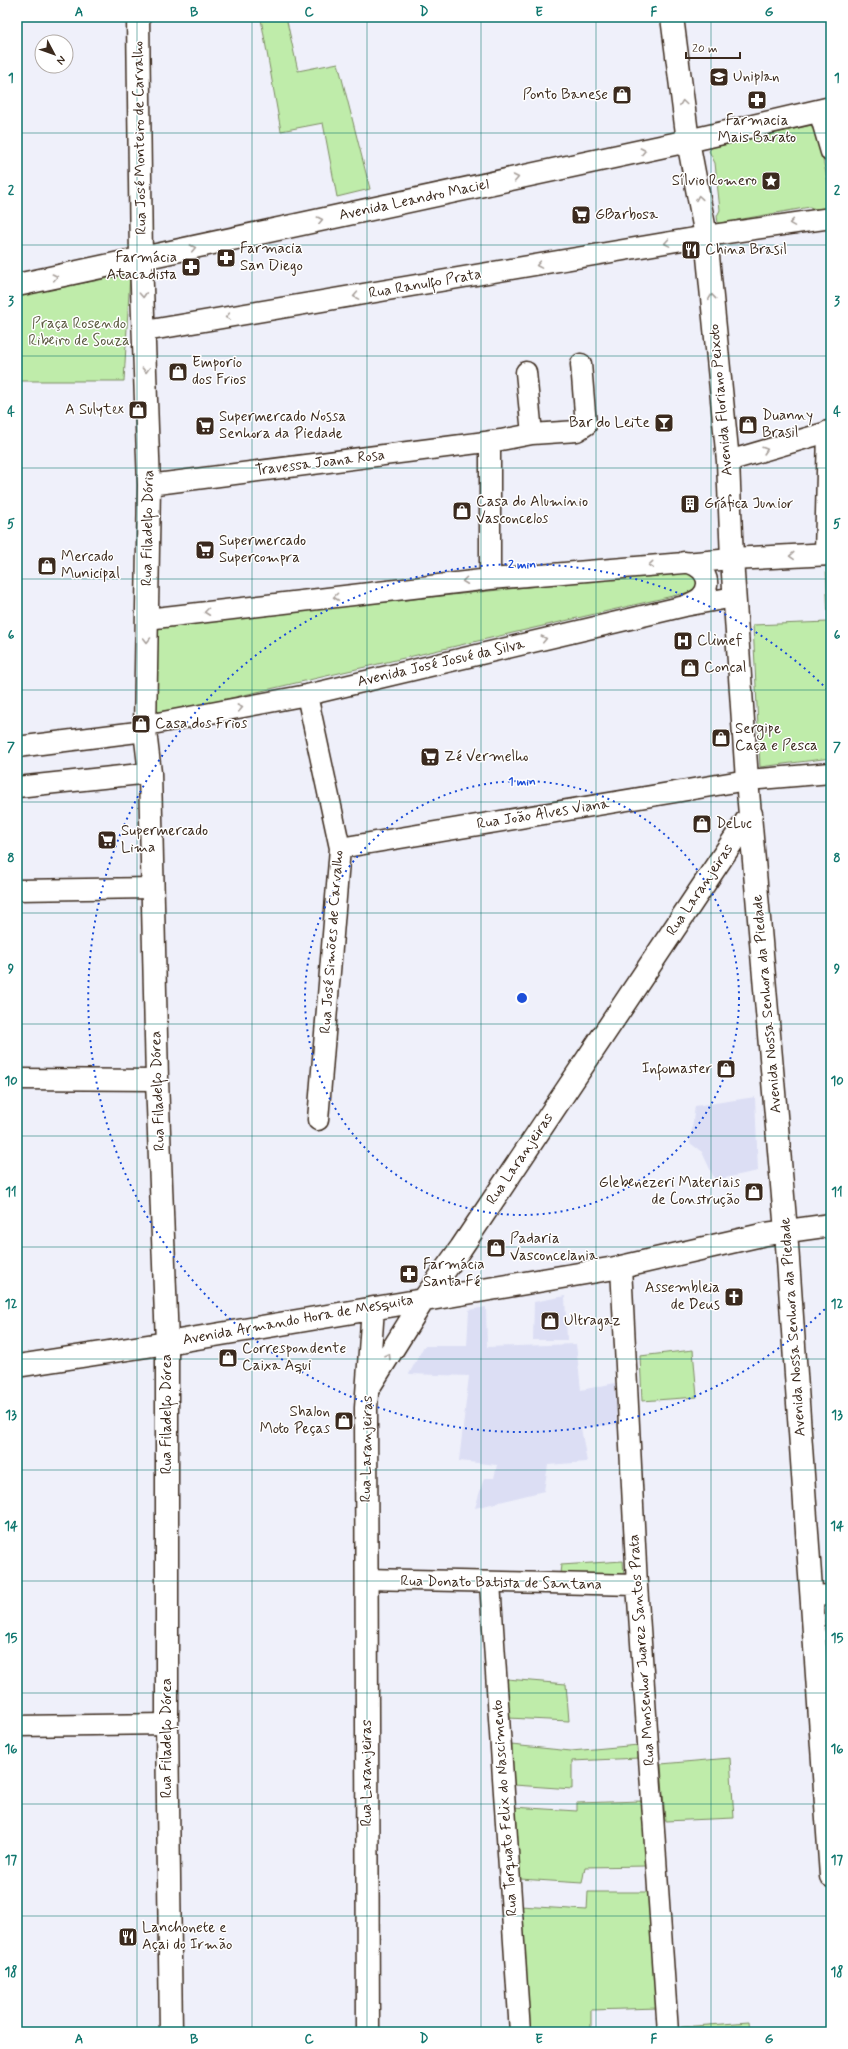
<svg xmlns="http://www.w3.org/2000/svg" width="848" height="2049" viewBox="0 0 848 2049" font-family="Mynerve,sans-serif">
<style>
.built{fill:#dcdef4}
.green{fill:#bfecaa;stroke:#7d8b64}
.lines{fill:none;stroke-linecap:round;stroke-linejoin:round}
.street-casing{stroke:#3b2a1e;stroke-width:23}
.secondary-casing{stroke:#3b2a1e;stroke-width:25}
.street{stroke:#fff;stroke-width:20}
.secondary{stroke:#fff;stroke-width:22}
.oneway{stroke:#a79f9a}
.grid{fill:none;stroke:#0f766e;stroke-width:1;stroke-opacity:0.55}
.ring{fill:none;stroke:#1d4ed8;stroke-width:2;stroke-dasharray:2 4}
.labels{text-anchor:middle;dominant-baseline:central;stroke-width:3;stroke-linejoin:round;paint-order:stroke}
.poi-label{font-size:15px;fill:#3b2a1e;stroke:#fff;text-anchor:start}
.street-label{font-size:15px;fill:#3b2a1e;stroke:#fff}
.park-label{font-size:15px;fill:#5c5a41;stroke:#fff}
.centre{fill:#1d4ed8;stroke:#fff;stroke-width:2}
.ring-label{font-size:12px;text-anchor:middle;font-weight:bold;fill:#1d4ed8;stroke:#fff;stroke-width:3;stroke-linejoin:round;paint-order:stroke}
.neatline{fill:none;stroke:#0f766e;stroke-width:1.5}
.grid-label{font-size:13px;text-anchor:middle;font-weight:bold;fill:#0f766e}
</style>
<rect width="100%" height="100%" fill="#eff0fa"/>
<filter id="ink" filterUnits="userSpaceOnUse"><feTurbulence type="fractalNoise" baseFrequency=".025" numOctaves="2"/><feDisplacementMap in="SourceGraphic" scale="8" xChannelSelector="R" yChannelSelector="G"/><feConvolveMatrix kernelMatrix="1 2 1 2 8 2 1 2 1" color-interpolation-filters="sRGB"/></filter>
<g filter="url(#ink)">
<!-- built -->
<path class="built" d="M 755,1097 L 758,1171 L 715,1180 L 702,1152 L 690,1143 L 695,1106 Z
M 565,1296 L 567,1340 L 533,1340 L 534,1302 Z
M 486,1307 L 487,1347 L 576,1344 L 581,1390 L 615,1383 L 617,1424 L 581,1428 L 587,1462 L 548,1465 L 544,1491 L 475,1508 L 484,1478 L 494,1478 L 497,1465 L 459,1461 L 469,1376 L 409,1374 L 424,1346 L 467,1346 L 469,1310 Z"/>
<!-- green -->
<path class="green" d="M 286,17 L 298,71 L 338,63 L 370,189 L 337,197 L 323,123 L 281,131 L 261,19 Z
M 812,125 L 818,137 L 831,196 L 831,205 C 825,210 816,210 810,207 L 737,220 L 731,224 L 720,225 L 718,223 L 717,216 L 720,210 L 715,163 L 709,151 L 712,147 Z
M 130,274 L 124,381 L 17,381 L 17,296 Z
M 826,565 L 831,565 L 831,758 L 760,767 L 753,625 L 828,622 Z
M 689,570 L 696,572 L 698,586 L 690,592 L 153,716 L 157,626 Z
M 693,1350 L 697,1397 L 642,1401 L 640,1356 Z
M 623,1561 L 624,1577 L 560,1573 L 561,1565 Z
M 507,1679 L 566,1684 L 569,1721 L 508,1718 Z
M 511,1745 L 571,1751 L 639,1745 L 639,1758 L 572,1761 L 572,1789 L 514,1785 Z
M 730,1758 L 734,1818 L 665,1821 L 661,1764 Z
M 642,1801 L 647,1866 L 585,1867 L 582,1883 L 520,1879 L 513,1807 L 577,1811 L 577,1803 Z
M 588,1892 L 650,1892 L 659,2008 L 591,2010 L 591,2032 L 528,2032 L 520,1906 L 587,1910 Z
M 749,2022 L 750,2032 L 682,2032 L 681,2027 Z"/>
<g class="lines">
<defs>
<path id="street" d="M 819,111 L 831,152
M 145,331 L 706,236 L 831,218
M 526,372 L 532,434
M 490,441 L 490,579
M 728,461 L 831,431
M 149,485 L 501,440 L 532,434 L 577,431 L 586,425 L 581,364
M 825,555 L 828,431
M 684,562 C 701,564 716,581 701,597 C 697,601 692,602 687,605
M 147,619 L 490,579 L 732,559
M 307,695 L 340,848 L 318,1120
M 147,725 L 307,695 L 685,606 L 734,597
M 17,747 L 145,731
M 17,787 L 150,773
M 340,848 L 747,780 L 831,773
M 17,890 L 153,888
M 17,1079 L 157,1080
M 621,1267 L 637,1585 L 668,2032
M 366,1579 L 637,1585
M 490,1583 L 520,2032
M 811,1596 L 831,1595
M 17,1726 L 167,1724"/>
<path id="secondary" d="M 138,17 L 141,259 L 149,485 L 145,731 L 150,773 L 157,1080 L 167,1343 L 167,1724 L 171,2032
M 672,17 L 688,141 L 706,236 L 728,461 L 732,559 L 747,780 L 786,1231 L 831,1876
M 17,285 L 688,141 L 831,108
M 732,559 L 831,554
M 17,1366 L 167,1343 L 621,1267 L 766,1234 L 831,1225
M 369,1387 L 424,1299 L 461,1248 L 751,814
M 368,2032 L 366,1408 L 373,1308"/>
</defs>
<!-- street casing -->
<use href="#street" class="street-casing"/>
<!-- secondary casing -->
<use href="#secondary" class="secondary-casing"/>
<!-- street -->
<use href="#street" class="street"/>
<!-- secondary -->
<use href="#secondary" class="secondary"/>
</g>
<!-- one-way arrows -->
<defs><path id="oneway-chevron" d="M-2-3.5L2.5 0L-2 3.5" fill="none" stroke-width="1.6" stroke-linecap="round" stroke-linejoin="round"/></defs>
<g class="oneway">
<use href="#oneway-chevron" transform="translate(683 103) rotate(-98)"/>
<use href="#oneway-chevron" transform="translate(643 151) rotate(-12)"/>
<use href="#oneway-chevron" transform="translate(516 178) rotate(-12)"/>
<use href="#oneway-chevron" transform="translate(699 198) rotate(-99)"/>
<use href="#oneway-chevron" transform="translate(320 220) rotate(-12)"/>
<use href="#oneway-chevron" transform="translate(792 223) rotate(171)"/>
<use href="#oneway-chevron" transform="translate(667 243) rotate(170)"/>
<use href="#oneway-chevron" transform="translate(193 248) rotate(-12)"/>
<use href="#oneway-chevron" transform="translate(539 265) rotate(170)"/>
<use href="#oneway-chevron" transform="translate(55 277) rotate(-12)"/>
<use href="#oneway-chevron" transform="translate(143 295) rotate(87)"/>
<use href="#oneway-chevron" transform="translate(356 296) rotate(170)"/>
<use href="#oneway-chevron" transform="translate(712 297) rotate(-96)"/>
<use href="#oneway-chevron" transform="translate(228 317) rotate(170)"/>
<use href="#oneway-chevron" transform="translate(146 370) rotate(88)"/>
<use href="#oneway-chevron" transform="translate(765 450) rotate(-17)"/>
<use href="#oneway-chevron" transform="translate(792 556) rotate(177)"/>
<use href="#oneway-chevron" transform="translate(651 565) rotate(175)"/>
<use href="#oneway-chevron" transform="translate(465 581) rotate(173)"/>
<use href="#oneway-chevron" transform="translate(336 597) rotate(173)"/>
<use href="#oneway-chevron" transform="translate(207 612) rotate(173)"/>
<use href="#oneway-chevron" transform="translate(544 639) rotate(-13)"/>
<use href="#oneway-chevron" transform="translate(147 640) rotate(90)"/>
<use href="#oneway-chevron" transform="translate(240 708) rotate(-11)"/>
<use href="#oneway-chevron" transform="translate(388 1356) rotate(-58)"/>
</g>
</g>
<!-- grid -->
<path class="grid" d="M 137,17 L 137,2032M 252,17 L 252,2032M 367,17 L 367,2032M 481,17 L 481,2032M 596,17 L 596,2032M 711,17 L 711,2032M 17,133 L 831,133M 17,245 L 831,245M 17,356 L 831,356M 17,468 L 831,468M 17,579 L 831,579M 17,690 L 831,690M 17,802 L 831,802M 17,913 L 831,913M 17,1024 L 831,1024M 17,1136 L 831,1136M 17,1247 L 831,1247M 17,1359 L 831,1359M 17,1470 L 831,1470M 17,1581 L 831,1581M 17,1693 L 831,1693M 17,1804 L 831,1804M 17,1916 L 831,1916"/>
<!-- distance rings -->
<g class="ring">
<circle cx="522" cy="998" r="217"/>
<path d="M829 1305A434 434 0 1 1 829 691"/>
</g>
<!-- icons -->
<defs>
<symbol id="university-square" viewBox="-11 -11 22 22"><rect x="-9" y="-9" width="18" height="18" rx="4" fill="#3b2a1e" stroke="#fff"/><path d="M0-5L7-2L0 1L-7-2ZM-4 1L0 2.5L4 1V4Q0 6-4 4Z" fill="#fff"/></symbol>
<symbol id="shop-square" viewBox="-11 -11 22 22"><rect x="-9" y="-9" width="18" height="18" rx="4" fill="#3b2a1e" stroke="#fff"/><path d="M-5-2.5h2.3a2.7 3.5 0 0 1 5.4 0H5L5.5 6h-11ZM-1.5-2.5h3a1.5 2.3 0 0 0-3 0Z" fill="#fff"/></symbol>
<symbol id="pharmacy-square" viewBox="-11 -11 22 22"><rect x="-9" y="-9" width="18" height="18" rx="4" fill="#3b2a1e" stroke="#fff"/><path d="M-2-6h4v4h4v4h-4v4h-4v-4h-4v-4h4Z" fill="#fff"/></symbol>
<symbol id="sight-square" viewBox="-11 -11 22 22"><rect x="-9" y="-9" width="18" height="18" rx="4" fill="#3b2a1e" stroke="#fff"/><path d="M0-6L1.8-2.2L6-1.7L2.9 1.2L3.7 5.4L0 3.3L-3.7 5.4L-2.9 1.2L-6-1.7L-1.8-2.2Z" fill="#fff"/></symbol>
<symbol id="supermarket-square" viewBox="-11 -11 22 22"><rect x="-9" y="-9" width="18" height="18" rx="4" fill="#3b2a1e" stroke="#fff"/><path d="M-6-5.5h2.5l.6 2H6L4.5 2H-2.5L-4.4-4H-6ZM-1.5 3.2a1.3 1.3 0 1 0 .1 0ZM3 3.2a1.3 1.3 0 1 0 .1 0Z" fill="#fff"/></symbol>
<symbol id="restaurant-square" viewBox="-11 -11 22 22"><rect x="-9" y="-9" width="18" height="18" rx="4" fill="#3b2a1e" stroke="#fff"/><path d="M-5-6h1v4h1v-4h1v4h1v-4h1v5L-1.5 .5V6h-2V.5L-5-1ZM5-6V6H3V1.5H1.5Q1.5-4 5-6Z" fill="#fff"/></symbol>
<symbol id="bar-square" viewBox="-11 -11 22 22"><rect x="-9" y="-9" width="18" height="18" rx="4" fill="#3b2a1e" stroke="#fff"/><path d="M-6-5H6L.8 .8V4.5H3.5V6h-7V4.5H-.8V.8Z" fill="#fff"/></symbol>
<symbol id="building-square" viewBox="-11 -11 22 22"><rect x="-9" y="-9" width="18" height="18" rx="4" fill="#3b2a1e" stroke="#fff"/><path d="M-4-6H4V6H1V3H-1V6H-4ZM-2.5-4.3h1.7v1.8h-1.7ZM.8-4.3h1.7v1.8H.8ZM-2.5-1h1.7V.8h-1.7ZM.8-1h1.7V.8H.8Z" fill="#fff"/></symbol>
<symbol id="hospital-square" viewBox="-11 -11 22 22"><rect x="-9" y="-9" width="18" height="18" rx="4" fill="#3b2a1e" stroke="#fff"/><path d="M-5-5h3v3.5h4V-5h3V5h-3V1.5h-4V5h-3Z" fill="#fff"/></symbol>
<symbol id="church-square" viewBox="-11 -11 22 22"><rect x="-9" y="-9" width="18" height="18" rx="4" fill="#3b2a1e" stroke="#fff"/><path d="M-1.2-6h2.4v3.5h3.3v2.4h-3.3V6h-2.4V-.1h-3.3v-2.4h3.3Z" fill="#fff"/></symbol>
</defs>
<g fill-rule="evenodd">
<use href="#university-square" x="708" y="66" width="22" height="22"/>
<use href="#shop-square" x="611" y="84" width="22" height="22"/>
<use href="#pharmacy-square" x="746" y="89" width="22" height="22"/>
<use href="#sight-square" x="760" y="170" width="22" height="22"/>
<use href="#supermarket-square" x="570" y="204" width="22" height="22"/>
<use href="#restaurant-square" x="680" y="239" width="22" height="22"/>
<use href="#pharmacy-square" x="215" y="247" width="22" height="22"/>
<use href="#pharmacy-square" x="180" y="256" width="22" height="22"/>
<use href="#shop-square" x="167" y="361" width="22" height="22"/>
<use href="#shop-square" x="127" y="399" width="22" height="22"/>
<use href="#bar-square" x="653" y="412" width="22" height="22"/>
<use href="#shop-square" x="737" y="414" width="22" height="22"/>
<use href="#supermarket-square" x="194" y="415" width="22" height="22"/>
<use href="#building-square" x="679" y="493" width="22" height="22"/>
<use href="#shop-square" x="451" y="500" width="22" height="22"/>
<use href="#supermarket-square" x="194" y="539" width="22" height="22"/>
<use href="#shop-square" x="36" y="555" width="22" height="22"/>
<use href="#hospital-square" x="672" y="630" width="22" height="22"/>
<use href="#shop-square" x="679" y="657" width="22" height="22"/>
<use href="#shop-square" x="130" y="713" width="22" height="22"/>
<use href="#shop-square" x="710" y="727" width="22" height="22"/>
<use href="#supermarket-square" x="419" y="746" width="22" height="22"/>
<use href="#shop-square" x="691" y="813" width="22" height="22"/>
<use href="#supermarket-square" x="96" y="829" width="22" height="22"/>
<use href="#shop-square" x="715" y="1058" width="22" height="22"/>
<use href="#shop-square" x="743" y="1181" width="22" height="22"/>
<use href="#shop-square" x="485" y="1237" width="22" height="22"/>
<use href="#pharmacy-square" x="398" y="1263" width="22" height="22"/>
<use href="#church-square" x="723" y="1286" width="22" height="22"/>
<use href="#shop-square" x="539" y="1310" width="22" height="22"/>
<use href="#shop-square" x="217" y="1347" width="22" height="22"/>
<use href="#shop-square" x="333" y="1410" width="22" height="22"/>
<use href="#restaurant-square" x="117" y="1926" width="22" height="22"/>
</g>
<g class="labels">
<!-- poi labels -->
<g class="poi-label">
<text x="733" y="77">Uniplan</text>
<text x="608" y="95" text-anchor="end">Ponto Banese</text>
<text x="757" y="121" text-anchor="middle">Farmacia<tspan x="757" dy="17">Mais Barato</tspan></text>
<text x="757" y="181" text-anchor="end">Sílvio Romero</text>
<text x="595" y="215">GBarbosa</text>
<text x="240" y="249">Farmacia<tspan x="240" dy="17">San Diego</tspan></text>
<text x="705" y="250">China Brasil</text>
<text x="177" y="258" text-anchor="end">Farmácia<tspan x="177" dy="17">Atacadista</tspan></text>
<text x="192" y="363">Emporio<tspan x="192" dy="17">dos Frios</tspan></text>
<text x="124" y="410" text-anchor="end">A Sulytex</text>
<text x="762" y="416">Duanny<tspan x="762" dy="17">Brasil</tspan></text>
<text x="219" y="417">Supermercado Nossa<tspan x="219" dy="17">Senhora da Piedade</tspan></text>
<text x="650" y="423" text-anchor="end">Bar do Leite</text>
<text x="476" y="502">Casa do Aluminio<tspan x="476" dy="17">Vasconcelos</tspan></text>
<text x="704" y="504">Gráfica Junior</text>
<text x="219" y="541">Supermercado<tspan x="219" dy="17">Supercompra</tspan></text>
<text x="61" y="557">Mercado<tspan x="61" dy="17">Municipal</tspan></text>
<text x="697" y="641">Climef</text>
<text x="704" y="668">Concal</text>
<text x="155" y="724">Casa dos Frios</text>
<text x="735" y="729">Sergipe<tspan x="735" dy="17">Caça e Pesca</tspan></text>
<text x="444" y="757">Zé Vermelho</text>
<text x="716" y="824">DeLuc</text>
<text x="121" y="831">Supermercado<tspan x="121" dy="17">Lima</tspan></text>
<text x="712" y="1069" text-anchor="end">Infomaster</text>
<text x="740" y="1183" text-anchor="end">Glebenezeri Materiais<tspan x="740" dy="17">de Construção</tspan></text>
<text x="510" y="1239">Padaria<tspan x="510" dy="17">Vasconcelania</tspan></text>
<text x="423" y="1265">Farmácia<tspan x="423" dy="17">Santa Fé</tspan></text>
<text x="720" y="1288" text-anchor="end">Assembleia<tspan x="720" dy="17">de Deus</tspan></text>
<text x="564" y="1321">Ultragaz</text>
<text x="242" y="1349">Correspondente<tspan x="242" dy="17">Caixa Aqui</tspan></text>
<text x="330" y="1412" text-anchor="end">Shalon<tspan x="330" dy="17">Moto Peças</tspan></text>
<text x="142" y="1928">Lanchonete e<tspan x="142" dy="17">Açai do Irmão</tspan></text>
</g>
<!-- street labels -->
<g class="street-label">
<text transform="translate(140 138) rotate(-91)">Rua José Monteiro de Carvalho</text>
<text transform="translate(414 200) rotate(-12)">Avenida Leandro Maciel</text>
<text transform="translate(425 284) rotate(-10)">Rua Ranulfo Prata</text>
<text transform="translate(721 400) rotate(-95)">Avenida Floriano Peixoto</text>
<text transform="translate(320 463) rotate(-7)">Travessa Joana Rosa</text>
<text transform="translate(148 528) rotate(-89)">Rua Filadelfo Dória</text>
<text transform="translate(441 663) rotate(-13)">Avenida José Josué da Silva</text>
<text transform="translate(543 814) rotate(-9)">Rua João Alves Viana</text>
<text transform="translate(700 890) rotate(-56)">Rua Laranjeiras</text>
<text transform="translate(332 942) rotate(-86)">Rua José Simões de Carvalho</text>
<text transform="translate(767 1004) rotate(-95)">Avenida Nossa Senhora da Piedade</text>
<text transform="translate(158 1091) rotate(-92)">Rua Filadelfo Dórea</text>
<text transform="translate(520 1159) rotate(-56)">Rua Laranjeiras</text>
<text transform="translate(298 1320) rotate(-10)">Avenida Armando Hora de Mesquita</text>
<text transform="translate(793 1327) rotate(-94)">Avenida Nossa Senhora da Piedade</text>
<text transform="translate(167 1414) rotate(-90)">Rua Filadelfo Dórea</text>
<text transform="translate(367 1449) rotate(-89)">Rua Laranjeiras</text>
<text transform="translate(501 1583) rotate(1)">Rua Donato Batista de Santana</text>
<text transform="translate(642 1650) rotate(-94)">Rua Monsenhor Juarez Santos Prata</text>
<text transform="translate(167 1738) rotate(-90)">Rua Filadelfo Dórea</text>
<text transform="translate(367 1773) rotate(-90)">Rua Laranjeiras</text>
<text transform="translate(505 1808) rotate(-94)">Rua Torquato Felix do Nascimento</text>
</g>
<!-- park labels -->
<g class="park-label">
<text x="79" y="324">Praça Rosendo<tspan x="79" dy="17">Ribeiro de Souza</tspan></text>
</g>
</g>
<circle cx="522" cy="998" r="6" class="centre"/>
<g class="ring-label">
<text x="522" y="568">2 min</text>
<text x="522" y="785">1 min</text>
</g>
<!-- margin -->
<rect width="848" height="2049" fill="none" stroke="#fff" stroke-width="44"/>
<!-- north arrow -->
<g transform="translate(54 54) rotate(131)"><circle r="19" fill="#ffffff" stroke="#b1aaa5"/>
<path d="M0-3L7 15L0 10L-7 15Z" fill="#3b2a1e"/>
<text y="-6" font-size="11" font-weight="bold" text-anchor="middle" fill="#3b2a1e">N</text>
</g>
<!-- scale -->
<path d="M686 52v6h54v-6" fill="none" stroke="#3b2a1e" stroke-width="2"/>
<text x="692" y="52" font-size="12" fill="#3b2a1e" stroke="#ffffff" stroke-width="3" paint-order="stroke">20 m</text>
<rect x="22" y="22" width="804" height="2005" class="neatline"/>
<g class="grid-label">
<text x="79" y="16">A</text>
<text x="194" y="16">B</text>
<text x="309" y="16">C</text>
<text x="424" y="16">D</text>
<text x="539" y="16">E</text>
<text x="654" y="16">F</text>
<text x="769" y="16">G</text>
<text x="11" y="82">1</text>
<text x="837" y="82">1</text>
<text x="11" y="194">2</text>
<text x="837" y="194">2</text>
<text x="11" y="305">3</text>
<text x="837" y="305">3</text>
<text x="11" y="416">4</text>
<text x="837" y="416">4</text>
<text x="11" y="528">5</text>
<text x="837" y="528">5</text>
<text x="11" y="639">6</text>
<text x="837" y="639">6</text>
<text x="11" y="751">7</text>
<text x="837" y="751">7</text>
<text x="11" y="862">8</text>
<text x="837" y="862">8</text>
<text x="11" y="973">9</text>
<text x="837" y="973">9</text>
<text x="11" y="1085">10</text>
<text x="837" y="1085">10</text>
<text x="11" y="1196">11</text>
<text x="837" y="1196">11</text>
<text x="11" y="1308">12</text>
<text x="837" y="1308">12</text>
<text x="11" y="1419">13</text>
<text x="837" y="1419">13</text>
<text x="11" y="1530">14</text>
<text x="837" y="1530">14</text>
<text x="11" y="1642">15</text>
<text x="837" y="1642">15</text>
<text x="11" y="1753">16</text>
<text x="837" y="1753">16</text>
<text x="11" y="1864">17</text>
<text x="837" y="1864">17</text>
<text x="11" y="1976">18</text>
<text x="837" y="1976">18</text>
<text x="79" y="2043">A</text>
<text x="194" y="2043">B</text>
<text x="309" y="2043">C</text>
<text x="424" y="2043">D</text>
<text x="539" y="2043">E</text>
<text x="654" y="2043">F</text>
<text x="769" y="2043">G</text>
</g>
</svg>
